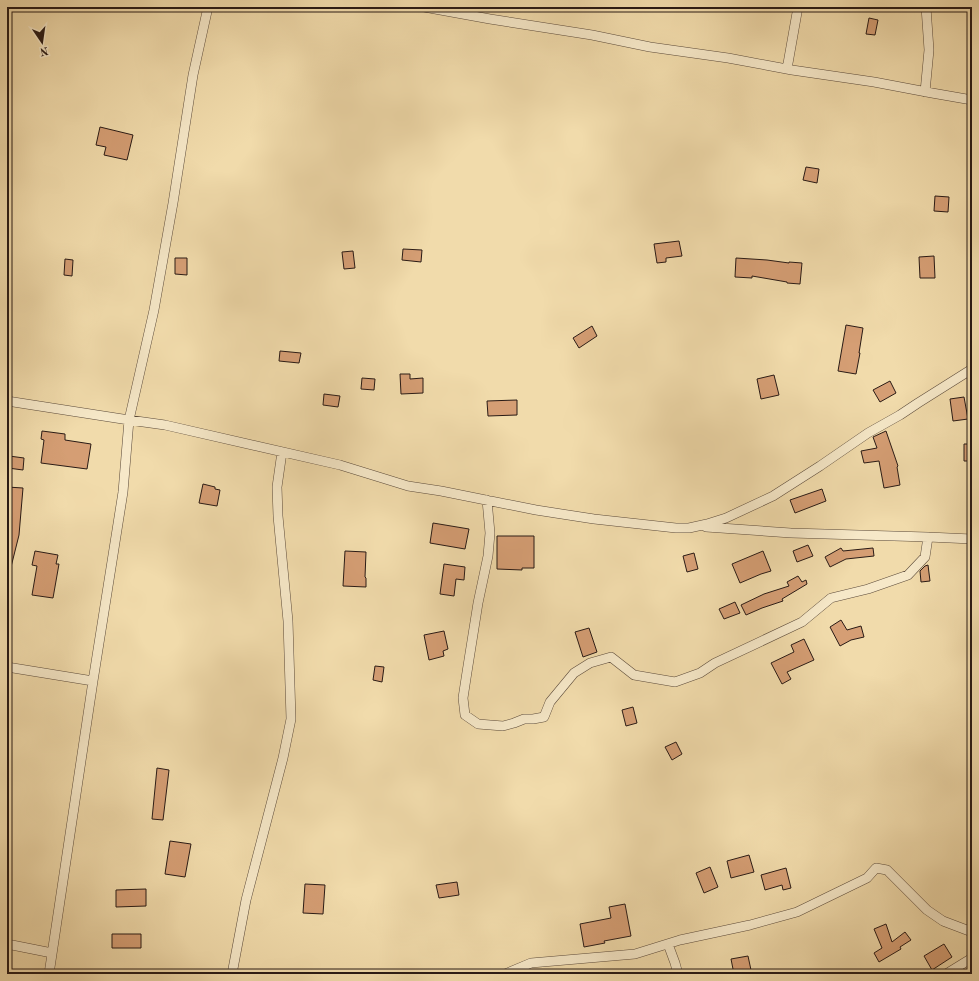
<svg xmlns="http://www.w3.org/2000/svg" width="979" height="981" viewBox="0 0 979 981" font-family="'Old Standard TT',serif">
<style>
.building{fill:#d59e74;stroke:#291a15}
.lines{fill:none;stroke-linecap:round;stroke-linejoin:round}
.minor-casing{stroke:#5b4a3a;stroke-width:10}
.minor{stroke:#f6e8c8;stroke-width:9}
</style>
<rect width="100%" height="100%" fill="#f1dbab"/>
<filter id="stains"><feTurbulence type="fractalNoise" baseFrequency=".005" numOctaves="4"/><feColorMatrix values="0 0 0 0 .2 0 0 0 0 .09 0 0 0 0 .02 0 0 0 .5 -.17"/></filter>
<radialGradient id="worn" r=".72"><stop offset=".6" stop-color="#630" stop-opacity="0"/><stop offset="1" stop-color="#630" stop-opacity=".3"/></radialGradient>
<!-- building -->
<path class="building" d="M 869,18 L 878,20 L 875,35 L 866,34 Z
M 100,127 L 133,135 L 127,160 L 104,155 L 106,147 L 96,145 Z
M 806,167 L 819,169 L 817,183 L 803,180 Z
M 935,196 L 949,197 L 948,212 L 934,211 Z
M 679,241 L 682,256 L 666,258 L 666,262 L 657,263 L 654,244 Z
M 403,249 L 422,250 L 421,262 L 402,260 Z
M 353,251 L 355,268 L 344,269 L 342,252 Z
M 934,256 L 935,278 L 920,278 L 919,257 Z
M 175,258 L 187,258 L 187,275 L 175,274 Z
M 736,258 L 767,260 L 789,263 L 789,262 L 802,263 L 800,284 L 787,283 L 787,282 L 752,276 L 752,278 L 735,277 Z
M 65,259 L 73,260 L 72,276 L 64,275 Z
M 846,325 L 863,328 L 859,353 L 860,353 L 856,374 L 838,371 Z
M 592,326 L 597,336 L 579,348 L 573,338 Z
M 280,351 L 301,353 L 299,363 L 279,361 Z
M 400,374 L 410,374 L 410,379 L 423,378 L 423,393 L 401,394 Z
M 774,375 L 779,395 L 761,399 L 757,379 Z
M 362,378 L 375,379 L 374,390 L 361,389 Z
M 890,381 L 896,393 L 880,402 L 873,390 Z
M 324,394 L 340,396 L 338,407 L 323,405 Z
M 964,397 L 968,419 L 953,421 L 950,399 Z
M 517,400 L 517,415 L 488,416 L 487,401 Z
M 42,431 L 65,434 L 65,440 L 91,444 L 87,469 L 41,463 L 44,440 L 41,439 Z
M 886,431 L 898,466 L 897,467 L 900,485 L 884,488 L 879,461 L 864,463 L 861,451 L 877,448 L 873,437 Z
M 964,444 L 972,444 L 972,461 L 964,461 Z
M 9,456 L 24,458 L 23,470 L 8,468 Z
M 203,484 L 215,487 L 215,489 L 220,490 L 217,506 L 199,503 Z
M 7,487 L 23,488 L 19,535 L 10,571 L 7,570 Z
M 822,489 L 826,501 L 795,513 L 790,500 Z
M 433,523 L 469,529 L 465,549 L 430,543 Z
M 497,536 L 534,536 L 534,568 L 522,568 L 522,570 L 497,569 Z
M 808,545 L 813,556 L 797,562 L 793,551 Z
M 841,548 L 843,551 L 873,548 L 874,556 L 846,559 L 830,567 L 825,557 Z
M 35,551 L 58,555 L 56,564 L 59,564 L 53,598 L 32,595 L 37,566 L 32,565 Z
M 345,551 L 366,552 L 365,577 L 366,578 L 366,587 L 343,586 Z
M 763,551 L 771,571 L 761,574 L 740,583 L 732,564 Z
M 694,553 L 698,569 L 687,572 L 683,556 Z
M 444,564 L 465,567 L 464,580 L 456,579 L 454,596 L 440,594 Z
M 928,565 L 930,581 L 921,582 L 920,571 L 925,566 Z
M 798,576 L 802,582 L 806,580 L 807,584 L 782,599 L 783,601 L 762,608 L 746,615 L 741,605 L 764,594 L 789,586 L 787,582 Z
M 735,602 L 740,613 L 724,619 L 719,609 Z
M 841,620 L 847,630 L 861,626 L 864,637 L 851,640 L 840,646 L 830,627 Z
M 589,628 L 597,652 L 583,657 L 575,632 Z
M 444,631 L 448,649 L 443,651 L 444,656 L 429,660 L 424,635 Z
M 804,639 L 814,660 L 787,672 L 791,679 L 782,684 L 771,663 L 794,652 L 791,645 Z
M 375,666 L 384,667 L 382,682 L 373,680 Z
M 633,707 L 637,723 L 626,726 L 622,710 Z
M 676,742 L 682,754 L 672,760 L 665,747 Z
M 157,768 L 169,770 L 163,820 L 152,819 Z
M 170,841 L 191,844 L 185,877 L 165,874 Z
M 749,855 L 754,872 L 731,878 L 727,861 Z
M 710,867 L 718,887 L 704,893 L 696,873 Z
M 786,868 L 791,888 L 783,890 L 782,885 L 765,890 L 761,875 Z
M 457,882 L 459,895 L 439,898 L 436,885 Z
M 305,884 L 325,885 L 323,914 L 303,913 Z
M 146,889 L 146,906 L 116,907 L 116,890 Z
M 625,904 L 631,936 L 604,941 L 605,943 L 584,947 L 580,924 L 611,918 L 609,907 Z
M 886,924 L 892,942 L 905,932 L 911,940 L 900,947 L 901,949 L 879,962 L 874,953 L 882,948 L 874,929 Z
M 112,934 L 141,934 L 141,948 L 112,948 Z
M 944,944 L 952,957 L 932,970 L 924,956 Z
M 748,956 L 751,970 L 734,974 L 731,959 Z"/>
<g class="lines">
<defs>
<path id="minor" d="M 424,7 L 490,19 L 592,35 L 650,47 L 728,58 L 792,70 L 874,82 L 932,93 L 972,100
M 787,69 L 798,7
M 925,92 L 929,50 L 926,7
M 7,401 L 129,420 L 165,425 L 340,465 L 408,486 L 441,491 L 536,510 L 594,519 L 676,528 L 689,528 L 707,524 L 726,518 L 773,496 L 820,466 L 868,433 L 900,415 L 918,403 L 972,369
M 487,500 L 490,533 L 488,556 L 478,603 L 467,672 L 463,698 L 465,715 L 478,724 L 503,726 L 514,723 L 524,719 L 533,719 L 544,717 L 550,702 L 574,673 L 590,663 L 611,657 L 634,675 L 675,682 L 700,673 L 715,663 L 802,622 L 831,598 L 868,589 L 908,575 L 925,557 L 928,537
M 706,527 L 791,533 L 928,537 L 972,539
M 7,667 L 93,681
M 7,944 L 52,953
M 668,944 L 675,963 L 678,974
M 49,974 L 93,681 L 123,492 L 129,420 L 154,310 L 173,203 L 193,75 L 208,7
M 232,974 L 246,900 L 283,758 L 291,719 L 288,621 L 278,516 L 277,487 L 282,452
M 505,974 L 531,963 L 635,954 L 680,940 L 750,925 L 797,912 L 867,878 L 876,868 L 887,870 L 927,910 L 943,921 L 972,932
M 946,974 L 972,958"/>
</defs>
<!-- minor casing -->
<use href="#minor" class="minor-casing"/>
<!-- minor -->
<use href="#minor" class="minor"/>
</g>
<!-- margin -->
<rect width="979" height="981" fill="none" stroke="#f1dbab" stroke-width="24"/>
<rect x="8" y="8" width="963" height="965" fill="none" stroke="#291a15" stroke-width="2"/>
<rect x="12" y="12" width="955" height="957" fill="none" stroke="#291a15"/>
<!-- north arrow -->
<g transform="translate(42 42) rotate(167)" stroke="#f6e8c8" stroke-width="3" paint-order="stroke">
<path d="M0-3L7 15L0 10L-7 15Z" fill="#291a15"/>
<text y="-6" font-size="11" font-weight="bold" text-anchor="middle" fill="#291a15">N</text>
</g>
<rect width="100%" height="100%" filter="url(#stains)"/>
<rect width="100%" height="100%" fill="url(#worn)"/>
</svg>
